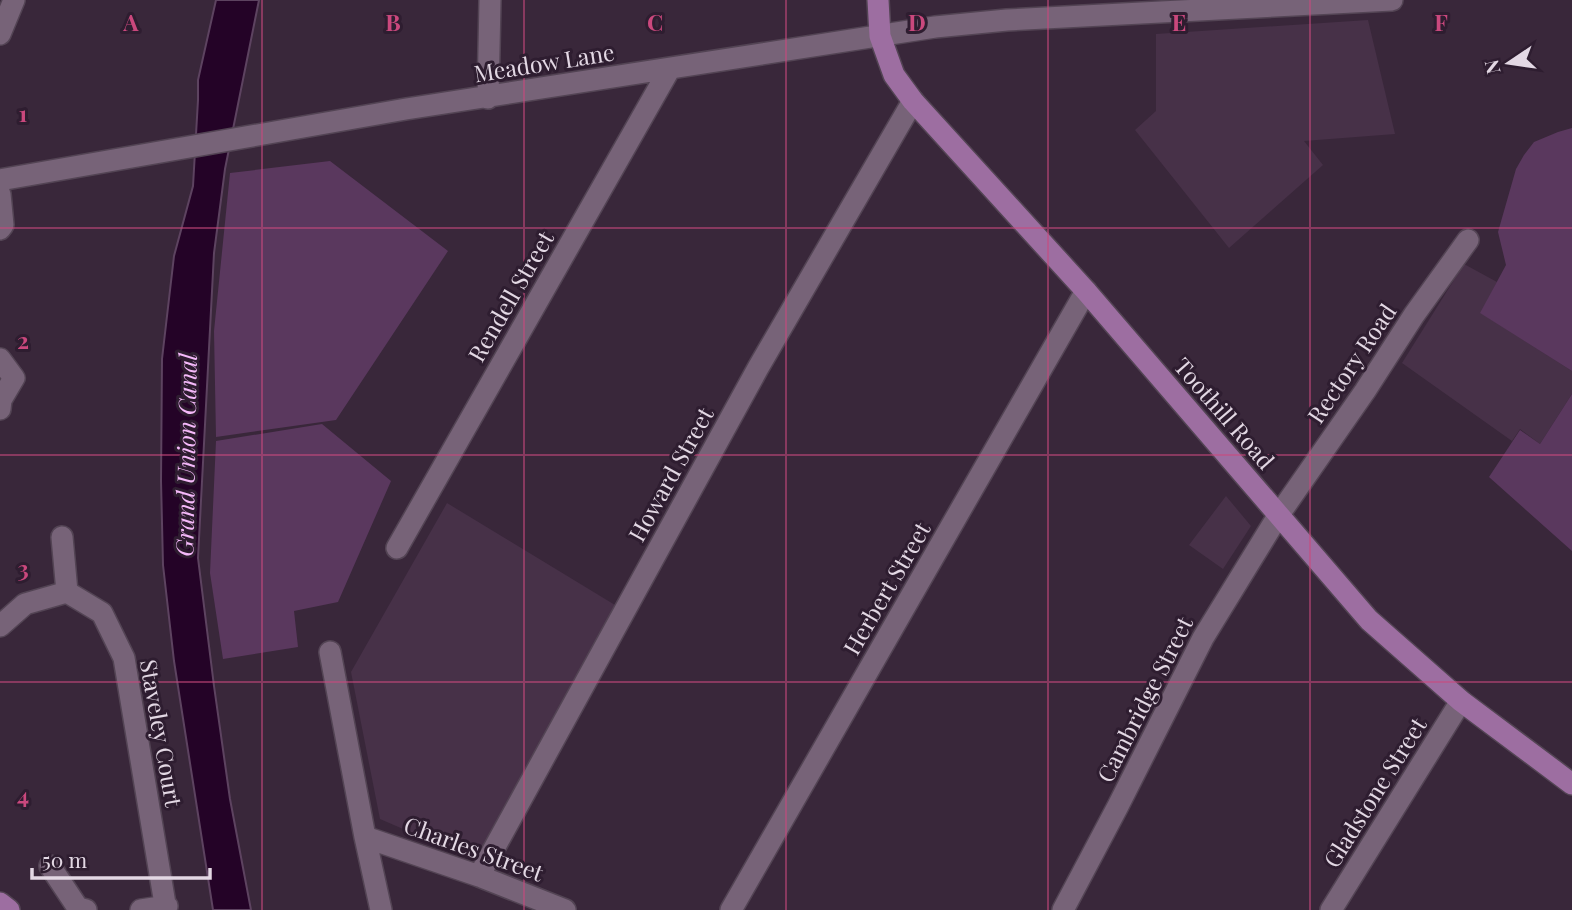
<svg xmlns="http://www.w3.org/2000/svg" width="1572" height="910" viewBox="0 0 1572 910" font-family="'Playfair Display',serif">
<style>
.built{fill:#473148}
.green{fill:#5a385e}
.water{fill:#240327;stroke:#5d4360;stroke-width:2}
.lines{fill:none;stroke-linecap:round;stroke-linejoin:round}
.minor-casing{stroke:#534454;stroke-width:24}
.major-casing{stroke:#534454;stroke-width:24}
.minor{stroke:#776378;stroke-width:21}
.major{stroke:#9d6ea1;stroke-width:21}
.grid{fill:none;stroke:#ca487d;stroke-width:2;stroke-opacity:0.55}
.labels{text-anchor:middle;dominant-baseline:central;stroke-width:6;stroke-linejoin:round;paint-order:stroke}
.street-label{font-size:23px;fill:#e3d8e4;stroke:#2e1d30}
.water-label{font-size:24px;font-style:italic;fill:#f5b9fa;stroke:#2e1d30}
.grid-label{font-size:23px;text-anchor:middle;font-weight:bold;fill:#ca487d;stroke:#2e1d30;stroke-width:6;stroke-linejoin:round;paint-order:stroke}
</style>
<rect width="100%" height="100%" fill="#39273a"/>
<!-- built -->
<path class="built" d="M 1368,20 L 1395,134 L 1304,141 L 1323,165 L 1229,248 L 1135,130 L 1156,111 L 1156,34 Z
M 1464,264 L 1497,282 L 1481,313 L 1572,371 L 1572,394 L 1540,444 L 1520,429 L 1512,441 L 1402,363 Z
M 1226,496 L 1251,526 L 1223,569 L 1189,545 Z
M 447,503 L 615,605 L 477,861 L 380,819 L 351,672 Z"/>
<!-- green -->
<path class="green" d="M 1572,128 L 1572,371 L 1480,313 L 1506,265 L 1498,232 L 1516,169 L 1524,155 L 1534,142 L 1558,132 Z
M 330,161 L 448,251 L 336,420 L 216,437 L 214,331 L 230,173 Z
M 1572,394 L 1572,551 L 1489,477 L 1520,430 L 1540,444 Z
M 322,424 L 391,481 L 338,602 L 294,611 L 298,647 L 223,659 L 210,573 L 216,441 Z"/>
<!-- water -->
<path class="water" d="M 216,0 L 259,0 L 225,169 L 214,253 L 198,558 L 214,686 L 230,799 L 251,910 L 213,910 L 174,661 L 163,565 L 161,481 L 162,359 L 174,256 L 193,186 L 198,100 L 198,80 Z"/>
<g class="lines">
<defs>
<path id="minor" d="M 0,34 L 14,0
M 488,98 L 490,0
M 0,180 L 406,109 L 935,27 L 1007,20 L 1392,0
M 0,194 L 3,225 L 0,229
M 0,359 L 14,378 L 1,400 L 0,409
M 62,537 L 67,592
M 397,548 L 669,70
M 0,626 L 25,604 L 67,592 L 102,613 L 124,658 L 166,910
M 330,652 L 365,837 L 381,910
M 365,837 L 479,876 L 565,910
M 50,866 L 78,908 L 86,910
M 479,876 L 758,368 L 913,101
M 141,910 L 167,906
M 731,910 L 1086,291
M 1063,910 L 1118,806 L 1203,638 L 1278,516 L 1365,391 L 1414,315 L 1468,240
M 1331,910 L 1461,701"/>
<path id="major" d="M 878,0 L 880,36 L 894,75 L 913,101 L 1086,291 L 1369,620 L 1461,701 L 1572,784
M 0,903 L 9,910"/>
</defs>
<!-- minor casing -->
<use href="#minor" class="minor-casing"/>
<!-- major casing -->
<use href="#major" class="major-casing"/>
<!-- minor -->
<use href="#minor" class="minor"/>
<!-- major -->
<use href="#major" class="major"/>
</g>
<!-- grid -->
<path class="grid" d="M 262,0 L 262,910M 524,0 L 524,910M 786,0 L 786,910M 1048,0 L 1048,910M 1310,0 L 1310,910M 0,228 L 1572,228M 0,455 L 1572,455M 0,682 L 1572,682"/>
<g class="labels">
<!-- street labels -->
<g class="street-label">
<text transform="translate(544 62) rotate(-9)">Meadow Lane</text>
<text transform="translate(510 296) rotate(-60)">Rendell Street</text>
<text transform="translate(1351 363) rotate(-56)">Rectory Road</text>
<text transform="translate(1225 413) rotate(49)">Toothill Road</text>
<text transform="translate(670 474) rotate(-61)">Howard Street</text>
<text transform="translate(886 588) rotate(-60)">Herbert Street</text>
<text transform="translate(1144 699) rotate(-63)">Cambridge Street</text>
<text transform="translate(162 733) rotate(80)">Staveley Court</text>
<text transform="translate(1374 792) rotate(-58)">Gladstone Street</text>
<text transform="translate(474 848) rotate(20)">Charles Street</text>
</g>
<!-- water labels -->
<g class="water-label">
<text transform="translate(185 455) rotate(-89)">Grand Union Canal</text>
</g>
</g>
<g class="grid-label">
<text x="131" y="31">A</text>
<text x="393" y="31">B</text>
<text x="655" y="31">C</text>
<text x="917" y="31">D</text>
<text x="1179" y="31">E</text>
<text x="1441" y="31">F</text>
<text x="23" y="122">1</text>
<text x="23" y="349">2</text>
<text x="23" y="577">3</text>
<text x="23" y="804">4</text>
</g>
<!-- north arrow -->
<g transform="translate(1509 63) rotate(257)" stroke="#2e1d30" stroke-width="5" paint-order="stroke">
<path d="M0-5L12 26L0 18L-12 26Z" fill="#e3d8e4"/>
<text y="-10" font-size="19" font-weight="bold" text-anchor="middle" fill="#e3d8e4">N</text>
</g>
<!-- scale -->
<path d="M32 868v10h178v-10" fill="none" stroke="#e3d8e4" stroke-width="3.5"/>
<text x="42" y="868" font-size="21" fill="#e3d8e4" stroke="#2e1d30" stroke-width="5" paint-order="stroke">50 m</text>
</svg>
